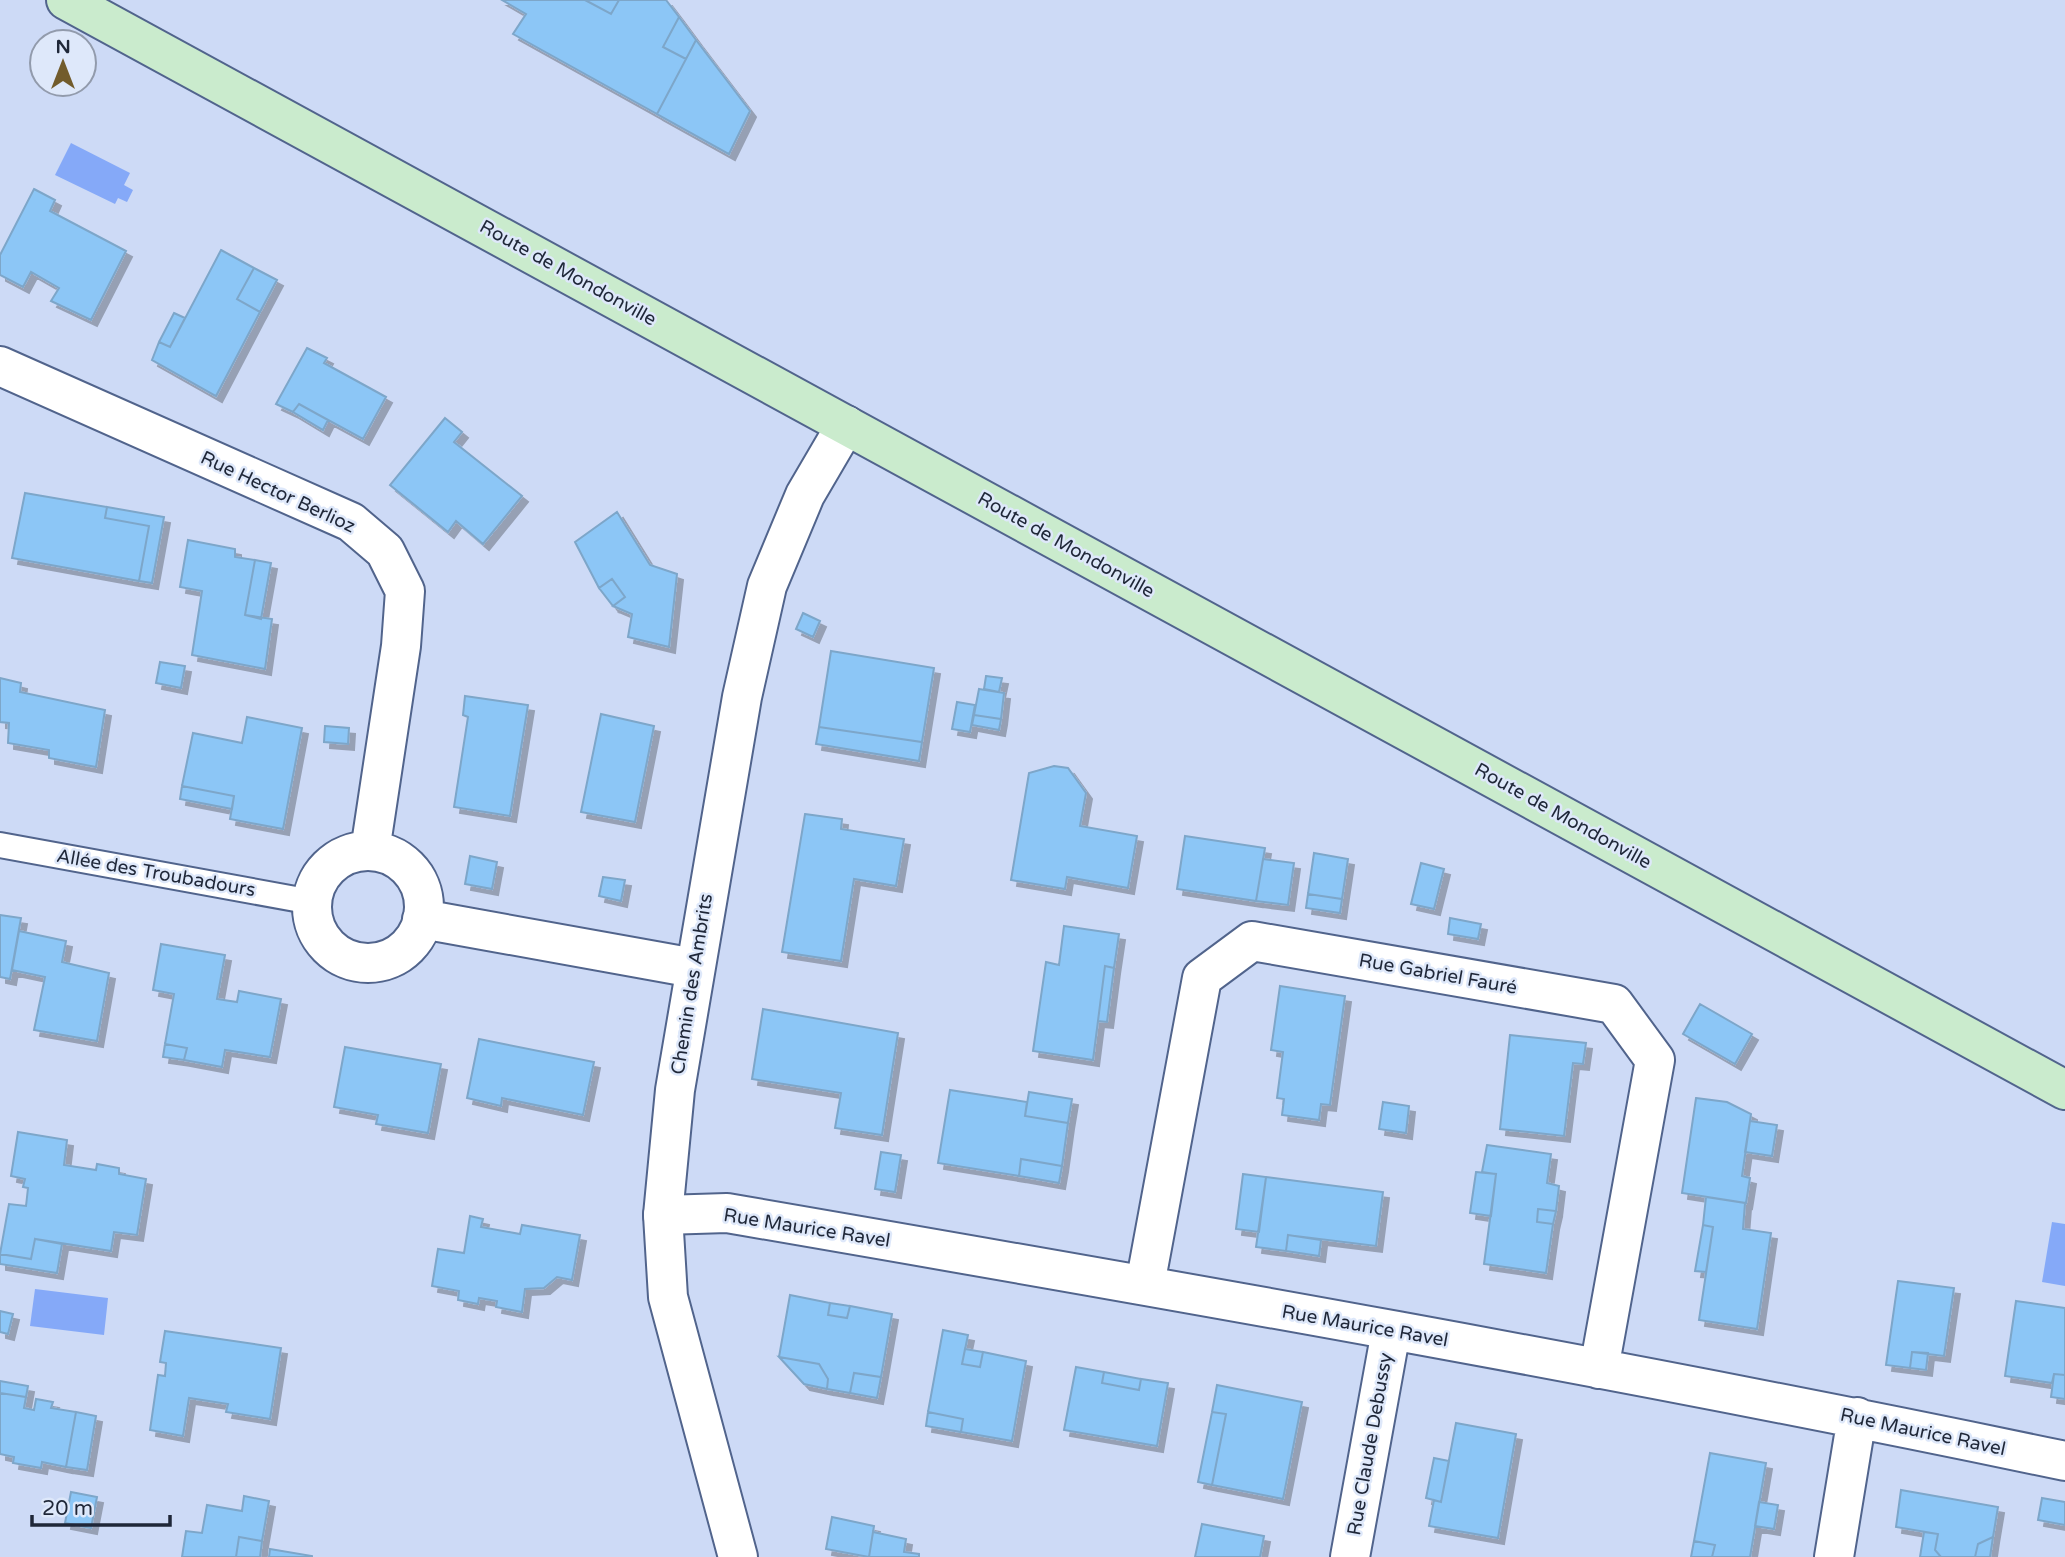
<svg xmlns="http://www.w3.org/2000/svg" width="2065" height="1557" viewBox="0 0 2065 1557" font-family="'Varela Round',sans-serif">
<style>
.water{fill:#85a9f8}
.building{fill:#8cc6f6;stroke:#7da6c9;stroke-width:2;filter:url(#shadow)}
.lines{fill:none;stroke-linecap:round;stroke-linejoin:round}
.service-casing{stroke:#51648c;stroke-width:28}
.minor-casing{stroke:#51648c;stroke-width:42}
.tertiary-casing{stroke:#51648c;stroke-width:42}
.secondary-casing{stroke:#51648c;stroke-width:42}
.service{stroke:#fff;stroke-width:24}
.minor{stroke:#fff;stroke-width:38}
.tertiary{stroke:#fff;stroke-width:38}
.secondary{stroke:#caebcd;stroke-width:38}
.labels{text-anchor:middle;dominant-baseline:central;stroke-width:5;stroke-linejoin:round;paint-order:stroke}
.street-label{font-size:19px;fill:#1f2738;stroke:#dee8fa}
</style>
<defs>
<filter id="shadow"><feDropShadow dx="6" dy="6" stdDeviation="0" flood-color="#0004"/></filter>
</defs>
<rect width="100%" height="100%" fill="#cddaf6"/>
<!-- water -->
<path class="water" d="M 71,143 L 130,173 L 124,185 L 133,190 L 127,202 L 118,198 L 115,204 L 55,175 Z
M 2052,1222 L 2065,1224 L 2065,1286 L 2042,1282 Z
M 35,1289 L 108,1298 L 104,1335 L 30,1326 Z"/>
<!-- building -->
<path class="building" d="M 502,0 L 585,0 L 611,14 L 619,0 L 666,0 L 679,17 L 663,47 L 686,59 L 657,114 L 513,34 L 526,14 Z
M 585,0 L 619,0 L 611,14 Z
M 679,17 L 696,40 L 686,59 L 663,47 Z
M 696,40 L 750,111 L 729,154 L 657,114 Z
M 34,189 L 55,200 L 50,211 L 126,251 L 91,320 L 51,301 L 59,288 L 31,272 L 23,287 L 0,275 L 0,255 Z
M 221,250 L 254,268 L 237,299 L 260,312 L 216,396 L 152,360 L 159,342 L 170,347 Z
M 254,268 L 277,280 L 260,312 L 237,299 Z
M 174,313 L 185,318 L 170,347 L 159,342 Z
M 307,348 L 327,358 L 324,363 L 386,397 L 363,439 L 299,404 L 293,412 L 276,404 Z
M 299,404 L 328,420 L 323,430 L 293,412 Z
M 445,418 L 462,432 L 454,442 L 522,496 L 483,544 L 456,521 L 448,532 L 390,485 Z
M 25,493 L 107,507 L 105,518 L 149,526 L 139,581 L 12,558 Z
M 107,507 L 164,517 L 152,583 L 139,581 L 149,526 L 105,518 Z
M 617,512 L 650,565 L 677,574 L 669,647 L 628,637 L 632,614 L 613,606 L 625,597 L 612,579 L 599,588 L 575,542 Z
M 188,540 L 235,549 L 235,557 L 255,560 L 245,615 L 272,619 L 265,669 L 192,655 L 202,591 L 180,587 Z
M 255,560 L 271,563 L 261,619 L 245,615 Z
M 612,579 L 625,597 L 613,606 L 599,588 Z
M 803,613 L 820,621 L 813,637 L 796,629 Z
M 831,651 L 934,668 L 922,742 L 819,727 Z
M 160,662 L 185,666 L 181,688 L 156,683 Z
M 986,676 L 1002,678 L 999,692 L 984,689 Z
M 0,678 L 21,683 L 20,692 L 105,710 L 96,767 L 49,758 L 49,750 L 8,743 L 9,723 L 0,722 Z
M 979,689 L 1004,693 L 1001,719 L 974,715 Z
M 465,696 L 528,705 L 510,816 L 454,807 L 468,717 L 463,715 Z
M 957,702 L 975,705 L 970,732 L 952,729 Z
M 601,714 L 654,726 L 635,822 L 581,812 Z
M 974,715 L 1001,719 L 999,730 L 972,725 Z
M 247,717 L 302,728 L 283,829 L 230,819 L 234,796 L 182,786 L 193,733 L 242,743 Z
M 325,726 L 349,728 L 348,744 L 324,742 Z
M 819,727 L 922,742 L 919,761 L 816,744 Z
M 1054,766 L 1068,768 L 1086,793 L 1080,826 L 1137,836 L 1128,888 L 1067,877 L 1065,889 L 1011,880 L 1029,773 Z
M 182,786 L 234,796 L 232,809 L 180,799 Z
M 805,814 L 842,819 L 841,829 L 904,839 L 896,886 L 854,879 L 841,961 L 782,952 Z
M 1185,836 L 1265,848 L 1256,901 L 1177,889 Z
M 1314,853 L 1348,859 L 1342,899 L 1308,894 Z
M 470,856 L 497,862 L 492,889 L 465,884 Z
M 1263,859 L 1294,863 L 1288,905 L 1256,901 Z
M 1421,863 L 1444,869 L 1434,909 L 1411,904 Z
M 603,877 L 625,880 L 621,901 L 599,896 Z
M 1308,894 L 1342,899 L 1340,913 L 1306,908 Z
M 0,915 L 21,918 L 10,979 L 0,977 Z
M 1450,918 L 1481,924 L 1478,939 L 1448,934 Z
M 1064,926 L 1119,934 L 1114,968 L 1105,966 L 1093,1060 L 1033,1051 L 1046,962 L 1059,965 Z
M 19,931 L 66,941 L 62,962 L 109,973 L 97,1041 L 34,1030 L 45,977 L 12,970 Z
M 161,944 L 225,955 L 217,999 L 237,1002 L 239,991 L 281,999 L 270,1057 L 225,1050 L 222,1067 L 184,1060 L 187,1048 L 165,1044 L 174,994 L 153,990 Z
M 1105,966 L 1114,968 L 1107,1022 L 1098,1021 Z
M 1280,986 L 1345,996 L 1330,1105 L 1321,1104 L 1319,1120 L 1282,1115 L 1284,1099 L 1277,1098 L 1283,1052 L 1271,1050 Z
M 1700,1004 L 1752,1034 L 1735,1064 L 1683,1034 Z
M 763,1009 L 898,1033 L 882,1135 L 835,1128 L 841,1093 L 752,1079 Z
M 1510,1035 L 1586,1043 L 1583,1064 L 1573,1063 L 1564,1136 L 1500,1129 Z
M 479,1039 L 594,1062 L 583,1115 L 502,1098 L 501,1106 L 467,1098 Z
M 165,1044 L 187,1048 L 184,1060 L 163,1057 Z
M 345,1047 L 441,1064 L 428,1133 L 376,1124 L 378,1115 L 334,1107 Z
M 950,1090 L 1027,1102 L 1025,1116 L 1068,1123 L 1062,1166 L 1021,1159 L 1019,1176 L 938,1163 Z
M 1029,1092 L 1072,1099 L 1068,1123 L 1025,1116 Z
M 1696,1098 L 1727,1102 L 1751,1114 L 1742,1176 L 1750,1178 L 1746,1203 L 1682,1193 Z
M 1383,1102 L 1409,1106 L 1406,1133 L 1379,1129 Z
M 1750,1121 L 1777,1125 L 1772,1156 L 1745,1152 Z
M 18,1132 L 67,1140 L 64,1165 L 96,1170 L 97,1164 L 119,1168 L 119,1174 L 146,1179 L 137,1235 L 114,1232 L 111,1251 L 35,1239 L 31,1259 L 0,1254 L 9,1204 L 26,1206 L 28,1188 L 23,1187 L 25,1179 L 11,1176 Z
M 1487,1145 L 1551,1154 L 1547,1183 L 1559,1186 L 1556,1211 L 1538,1209 L 1537,1222 L 1553,1224 L 1546,1273 L 1484,1264 L 1496,1174 L 1482,1172 Z
M 881,1152 L 901,1155 L 895,1192 L 875,1189 Z
M 1021,1159 L 1062,1166 L 1059,1183 L 1019,1176 Z
M 1476,1172 L 1496,1174 L 1491,1216 L 1470,1213 Z
M 1243,1174 L 1266,1177 L 1259,1232 L 1236,1229 Z
M 1266,1177 L 1383,1192 L 1376,1246 L 1288,1235 L 1286,1251 L 1256,1247 Z
M 1706,1197 L 1745,1203 L 1743,1229 L 1771,1233 L 1757,1329 L 1699,1320 L 1713,1227 L 1703,1225 Z
M 1538,1209 L 1556,1211 L 1553,1224 L 1537,1222 Z
M 470,1216 L 483,1219 L 481,1227 L 520,1234 L 522,1225 L 580,1235 L 572,1280 L 557,1277 L 544,1288 L 525,1289 L 522,1312 L 496,1307 L 497,1301 L 479,1298 L 478,1304 L 458,1300 L 459,1291 L 432,1286 L 438,1249 L 464,1253 Z
M 1703,1225 L 1713,1227 L 1706,1272 L 1695,1271 Z
M 1288,1235 L 1321,1240 L 1319,1256 L 1286,1251 Z
M 35,1239 L 62,1244 L 57,1273 L 0,1264 L 0,1254 L 31,1259 Z
M 1898,1281 L 1954,1288 L 1944,1356 L 1912,1352 L 1910,1368 L 1886,1365 Z
M 790,1295 L 830,1303 L 828,1315 L 847,1318 L 850,1306 L 892,1314 L 881,1377 L 854,1373 L 850,1393 L 827,1389 L 828,1379 L 819,1364 L 779,1357 Z
M 2016,1301 L 2065,1308 L 2065,1375 L 2054,1374 L 2052,1383 L 2005,1376 Z
M 830,1303 L 850,1306 L 847,1318 L 828,1315 Z
M 0,1311 L 13,1314 L 8,1334 L 0,1332 Z
M 943,1330 L 968,1335 L 962,1364 L 980,1367 L 983,1352 L 1026,1361 L 1012,1441 L 961,1432 L 963,1419 L 928,1412 Z
M 165,1331 L 281,1348 L 270,1419 L 226,1412 L 228,1404 L 189,1398 L 183,1436 L 150,1430 L 158,1375 L 165,1376 L 166,1363 L 160,1362 Z
M 965,1349 L 983,1352 L 980,1367 L 962,1364 Z
M 1912,1352 L 1928,1353 L 1926,1370 L 1910,1368 Z
M 779,1357 L 819,1364 L 828,1379 L 827,1389 L 804,1384 Z
M 1076,1367 L 1104,1372 L 1102,1383 L 1139,1390 L 1141,1379 L 1168,1383 L 1157,1446 L 1064,1430 Z
M 1104,1372 L 1141,1379 L 1139,1390 L 1102,1383 Z
M 854,1373 L 881,1377 L 877,1398 L 850,1393 Z
M 2054,1374 L 2065,1375 L 2065,1399 L 2051,1397 Z
M 0,1381 L 28,1386 L 26,1397 L 0,1393 Z
M 1217,1385 L 1302,1402 L 1283,1499 L 1212,1485 L 1226,1414 L 1212,1412 Z
M 0,1393 L 26,1397 L 24,1408 L 34,1410 L 36,1399 L 53,1402 L 51,1408 L 76,1412 L 66,1467 L 42,1462 L 41,1468 L 13,1463 L 14,1457 L 0,1454 Z
M 76,1412 L 96,1416 L 87,1470 L 66,1467 Z
M 928,1412 L 963,1419 L 961,1432 L 926,1426 Z
M 1212,1412 L 1226,1414 L 1212,1485 L 1198,1482 Z
M 1456,1423 L 1516,1434 L 1498,1538 L 1429,1526 L 1434,1500 L 1441,1502 Z
M 1710,1453 L 1766,1463 L 1750,1557 L 1712,1557 L 1715,1545 L 1694,1541 Z
M 1434,1458 L 1449,1461 L 1441,1502 L 1426,1498 Z
M 1901,1490 L 1998,1507 L 1993,1537 L 1978,1544 L 1975,1557 L 1941,1557 L 1935,1550 L 1938,1534 L 1896,1527 Z
M 71,1492 L 97,1497 L 91,1528 L 65,1523 Z
M 244,1496 L 269,1501 L 262,1541 L 239,1537 L 236,1557 L 182,1557 L 186,1531 L 202,1533 L 207,1505 L 242,1511 Z
M 2042,1498 L 2065,1502 L 2065,1525 L 2038,1520 Z
M 1759,1502 L 1778,1505 L 1774,1529 L 1755,1526 Z
M 832,1517 L 874,1526 L 869,1557 L 826,1549 Z
M 1202,1524 L 1264,1536 L 1260,1557 L 1195,1557 Z
M 873,1532 L 906,1539 L 904,1552 L 919,1554 L 919,1557 L 869,1557 Z
M 1924,1532 L 1938,1534 L 1935,1550 L 1941,1557 L 1920,1557 Z
M 239,1537 L 262,1541 L 260,1557 L 236,1557 Z
M 1993,1537 L 1990,1557 L 1975,1557 L 1978,1544 Z
M 1694,1541 L 1715,1545 L 1712,1557 L 1691,1557 Z
M 270,1549 L 312,1556 L 312,1557 L 269,1557 Z"/>
<g class="lines">
<defs>
<path id="service" d="M 0,845 L 312,902"/>
<path id="minor" d="M 0,366 L 351,522 L 385,551 L 405,591 L 401,646 L 370,851
M312 907a56 56 0 1 1 112 0a56 56 0 1 1-112 0Z
M 422,919 L 694,968
M 663,1215 L 727,1213 C 1174,1290 1621,1368 2065,1461
M 1145,1285 L 1202,978 L 1252,941 L 1614,1004 L 1655,1060 L 1599,1369
M 1350,1557 L 1391,1331
M 1834,1557 L 1857,1417"/>
<path id="tertiary" d="M 738,1557 L 668,1297 L 663,1215 L 675,1090 L 742,697 L 767,586 L 805,495 L 846,425"/>
<path id="secondary" d="M 66,0 L 2065,1090"/>
</defs>
<!-- service casing -->
<use href="#service" class="service-casing"/>
<!-- minor casing -->
<use href="#minor" class="minor-casing"/>
<!-- tertiary casing -->
<use href="#tertiary" class="tertiary-casing"/>
<!-- secondary casing -->
<use href="#secondary" class="secondary-casing"/>
<!-- service -->
<use href="#service" class="service"/>
<!-- minor -->
<use href="#minor" class="minor"/>
<!-- tertiary -->
<use href="#tertiary" class="tertiary"/>
<!-- secondary -->
<use href="#secondary" class="secondary"/>
</g>
<g class="labels">
<!-- street labels -->
<g class="street-label">
<text transform="translate(568 273) rotate(29)">Route de Mondonville</text>
<text transform="translate(278 492) rotate(25)">Rue Hector Berlioz</text>
<text transform="translate(1066 545) rotate(29)">Route de Mondonville</text>
<text transform="translate(1563 816) rotate(29)">Route de Mondonville</text>
<text transform="translate(156 873) rotate(10)">Allée des Troubadours</text>
<text transform="translate(1438 974) rotate(10)">Rue Gabriel Fauré</text>
<text transform="translate(692 984) rotate(-81)">Chemin des Ambrits</text>
<text transform="translate(807 1228) rotate(9)">Rue Maurice Ravel</text>
<text transform="translate(1365 1326) rotate(10)">Rue Maurice Ravel</text>
<text transform="translate(1923 1432) rotate(12)">Rue Maurice Ravel</text>
<text transform="translate(1370 1444) rotate(-80)">Rue Claude Debussy</text>
</g>
</g>
<!-- north arrow -->
<g transform="translate(63 63)"><circle r="33" fill="#dee8fa" stroke="#929bac" stroke-width="2"/>
<path d="M0-5L12 26L0 18L-12 26Z" fill="#725c2c"/>
<text y="-10" font-size="19" font-weight="bold" text-anchor="middle" fill="#1f2738">N</text>
</g>
<!-- scale -->
<path d="M32 1515v10h138v-10" fill="none" stroke="#1f2738" stroke-width="3.5"/>
<text x="42" y="1515" font-size="21" fill="#1f2738" stroke="#dee8fa" stroke-width="5" paint-order="stroke">20 m</text>
</svg>
